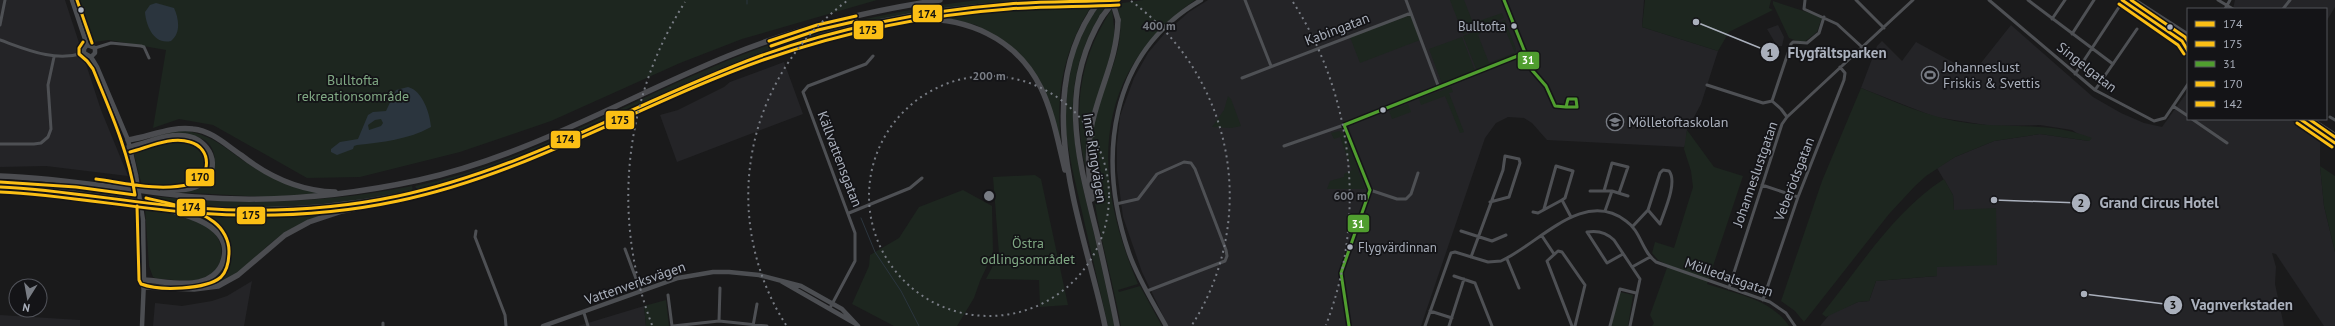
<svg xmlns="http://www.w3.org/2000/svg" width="2335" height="326" viewBox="0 0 2335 326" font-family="'PT Sans',sans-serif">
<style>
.built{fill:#242427}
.green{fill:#1d261f}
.water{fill:#2b353e;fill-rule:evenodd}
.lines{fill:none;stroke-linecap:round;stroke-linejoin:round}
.stream{stroke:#2b353e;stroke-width:1}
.street{stroke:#4e5054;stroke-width:3}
.secondary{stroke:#4c4e52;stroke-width:4.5}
.highway{stroke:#4b4c50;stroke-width:5.5}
.secondary-bridge{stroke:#4c4e52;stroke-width:4.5}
.highway-bridge{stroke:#4b4c50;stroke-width:5.5}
.bus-1-casing{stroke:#141417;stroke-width:6}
.bus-2-casing{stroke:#141417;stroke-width:6}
.bus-3-casing{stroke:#141417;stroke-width:6}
.bus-4-casing{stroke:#141417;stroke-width:6}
.bus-5-casing{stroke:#141417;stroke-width:6}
.bus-1{stroke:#fbbf15;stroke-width:3}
.bus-2{stroke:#fbbf15;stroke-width:3}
.bus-3{stroke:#509e2f;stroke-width:3}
.bus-4{stroke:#fbbf15;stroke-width:3}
.bus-5{stroke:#fbbf15;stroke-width:3}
.ring{fill:none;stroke:#787c84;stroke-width:2;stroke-dasharray:2 4}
.bus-dot{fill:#aab0bc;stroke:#141417;stroke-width:1.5}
.labels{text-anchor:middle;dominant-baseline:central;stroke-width:3.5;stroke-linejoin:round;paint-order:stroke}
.bus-label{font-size:13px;fill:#aab0bc;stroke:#141417;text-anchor:end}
.street-label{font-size:14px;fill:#aab0bc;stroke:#141417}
.poi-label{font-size:14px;fill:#aab0bc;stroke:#141417;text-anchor:start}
.park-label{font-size:14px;fill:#80a984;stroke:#141417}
.centre{fill:#787c84;stroke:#141417;stroke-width:2}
.ring-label{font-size:12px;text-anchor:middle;font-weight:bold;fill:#787c84;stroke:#141417;stroke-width:3.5;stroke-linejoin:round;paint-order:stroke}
.leader{fill:none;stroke:#aab0bc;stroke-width:1.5}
.callout-dot{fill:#aab0bc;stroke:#141417;stroke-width:1.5}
.mark-label{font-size:12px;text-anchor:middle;font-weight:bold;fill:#111}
.callout-label{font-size:15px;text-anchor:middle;font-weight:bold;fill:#aab0bc;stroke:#141417;stroke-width:3.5;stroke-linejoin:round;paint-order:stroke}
.line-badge{stroke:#141417;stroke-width:1.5}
.badge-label{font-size:11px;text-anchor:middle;font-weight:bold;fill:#fff}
.pale-badge-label{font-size:11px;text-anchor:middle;font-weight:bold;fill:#111}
</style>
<rect width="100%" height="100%" fill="#1a1a1b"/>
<!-- built -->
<path class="built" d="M 0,0 L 65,0 L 101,110 L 128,176 L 46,166 L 0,167 Z
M 1208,0 L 1644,0 L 1642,27 L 1718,51 L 1701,104 L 1687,130 L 1686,144 L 1684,147 L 1547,140 L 1532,123 L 1524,118 L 1508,117 L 1496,123 L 1485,138 L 1421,326 L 1168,326 L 1142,272 L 1123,217 L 1117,171 L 1117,144 L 1120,116 L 1134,78 L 1148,53 L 1165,33 L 1189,12 Z
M 2235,0 L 2335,0 L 2335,7 L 2326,22 L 2326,9 L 2233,9 Z
M 1778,25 L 1784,37 L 1782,46 L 1777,46 L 1767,29 Z
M 2011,25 L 2093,97 L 2121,113 L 2144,123 L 2162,127 L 2188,91 L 2188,119 L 2289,119 L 2320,139 L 2320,166 L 2324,206 L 2335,252 L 2335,326 L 2324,326 L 2276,254 L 2272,253 L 2276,267 L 2275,284 L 2284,326 L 1820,326 L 1830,314 L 1858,302 L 1869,301 L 1876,281 L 1937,276 L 1937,267 L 1954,210 L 1953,195 L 1937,168 L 1955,157 L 1994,141 L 2040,134 L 2089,141 L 2072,130 L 2040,125 L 1992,126 L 1935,117 L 1861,88 L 1877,46 L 1882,41 L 1902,61 L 1916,42 L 1973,73 Z
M 784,62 L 803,114 L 677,162 L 660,115 L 678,110 L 724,87 L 730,82 Z
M 252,281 L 244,326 L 153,326 L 155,303 L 182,306 L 212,301 L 227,296 Z
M 644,306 L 646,326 L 578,326 Z
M 0,315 L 80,320 L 80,326 L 0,326 Z"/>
<!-- green -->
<path class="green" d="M 76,0 L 877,0 L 742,39 L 680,63 L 551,121 L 460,152 L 360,177 L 307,178 L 213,125 L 179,119 L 153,128 L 166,50 L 109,40 L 94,42 L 84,18 L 86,17 L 82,7 L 78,5 Z
M 978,0 L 1040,0 L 962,6 L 783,45 L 781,42 C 846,21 910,8 978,0 Z
M 1143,0 L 1195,0 C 1091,73 1092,176 1138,284 L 1118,290 L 1119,292 L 1140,286 L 1162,326 L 1121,326 C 1110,263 1086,200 1092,135 C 1095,92 1133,49 1116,4 Z
M 1450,0 L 1464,0 L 1473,23 L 1502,13 L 1504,18 L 1463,34 Z
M 1645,0 L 1771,0 L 1769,8 L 1773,10 L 1729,32 L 1718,51 L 1642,27 Z
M 1773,1 L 1822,17 L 1817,32 L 1803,43 L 1789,38 L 1773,4 Z
M 1092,5 C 1065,47 1055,92 1061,141 L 1043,89 L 1003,40 L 976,25 L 936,16 L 1025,8 Z
M 1107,5 C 1056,78 1072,145 1092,225 C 1100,259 1107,292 1115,326 L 1108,326 L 1072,168 L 1066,134 L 1066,94 L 1075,51 L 1089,20 L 1098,7 Z
M 1112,9 L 1115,37 L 1086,143 L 1085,166 C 1073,109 1079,58 1112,9 Z
M 1411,15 L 1420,40 L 1360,63 L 1350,37 Z
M 1505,20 L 1516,49 L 1515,53 L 1502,22 L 1485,29 L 1478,35 L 1489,63 L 1514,53 L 1515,56 L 1477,71 L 1463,36 Z
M 1462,37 L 1475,71 L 1442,84 L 1429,49 Z
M 778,42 L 780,46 L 753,56 L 511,162 L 417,190 L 415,186 C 544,159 655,83 778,42 Z
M 1451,87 L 1453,92 L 1449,93 L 1464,132 L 1460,133 L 1445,96 L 1421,105 L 1419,99 Z
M 1861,88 C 1896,102 1930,118 1968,123 C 2012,129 2050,121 2092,138 L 2089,141 L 2040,134 L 1994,141 L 1955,157 L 1926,176 L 1915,186 L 1889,214 L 1804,322 L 1795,311 L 1781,301 L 1822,181 Z
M 1228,96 L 1231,99 L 1241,126 L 1231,128 L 1212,127 L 1224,110 Z
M 1408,104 L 1411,112 L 1392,119 L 1389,111 Z
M 182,130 C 219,136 227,152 257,169 C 276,180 305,186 326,193 L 267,197 L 174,192 L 194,189 L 215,166 C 217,126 176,135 151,139 L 151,137 Z
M 1687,130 L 1714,167 L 1743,176 L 1707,284 C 1736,294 1771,299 1789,326 L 1652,326 L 1654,323 L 1650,315 L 1668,265 L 1658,260 L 1652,253 L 1655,242 L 1674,248 L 1693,187 L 1691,171 L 1684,149 Z
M 1339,131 L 1345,135 L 1365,189 L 1327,189 L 1330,181 L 1344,177 L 1344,174 L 1352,170 L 1340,137 L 1334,139 L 1331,133 Z
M 188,138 C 192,140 198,142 201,145 C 216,158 209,181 191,186 C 175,190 157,187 142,186 L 134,154 L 136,149 L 170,139 Z
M 2320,166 L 2335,176 L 2335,252 L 2324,206 Z
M 1035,175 L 1041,179 L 1068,305 L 1040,307 L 1039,280 L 986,279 L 999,254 L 993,177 Z
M 1944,179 L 1953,195 L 1954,210 L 1996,208 L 1997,265 L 1937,267 L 1937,276 L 1876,281 L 1869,301 L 1858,302 L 1826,317 L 1822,314 C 1860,267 1893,212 1944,179 Z
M 0,181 L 50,184 L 133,194 L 134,198 L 0,186 Z
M 412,186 L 413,191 C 390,195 367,200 344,203 C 277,210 210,208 144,200 L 143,195 C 235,206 322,204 412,186 Z
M 963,190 L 992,206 L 993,253 L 980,281 L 974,298 L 957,326 L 894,326 L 852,304 L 869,266 L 870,255 L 899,238 L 919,207 Z
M 145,208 C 167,212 193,216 211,230 C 225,241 225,265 210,275 C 199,282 186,281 174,280 C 167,279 159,280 153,277 L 149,266 Z
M 336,211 C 311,218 290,227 271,243 C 254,257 238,277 217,284 C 200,289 183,287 165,286 L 165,284 C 176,285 189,287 199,285 C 222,280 235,254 222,234 C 214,222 199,217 186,212 L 266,215 Z
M 1620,292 L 1633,295 L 1628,326 L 1611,326 Z
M 666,300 L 669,326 L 646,326 L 644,306 Z"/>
<!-- water -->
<path class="water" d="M 156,3 L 174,8 C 179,19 181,33 171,41 C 154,45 146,26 145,12 L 150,5 Z
M 408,87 C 423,91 430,114 431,127 C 407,140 383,142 357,145 L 354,146 L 353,149 L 337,155 L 331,152 L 331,149 L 340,142 L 358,139 L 368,115 L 373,112 L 386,111 L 396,90 ZM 375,120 L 381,119 L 383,123 L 381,126 L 369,130 L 368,125 Z"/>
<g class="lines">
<!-- stream -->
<path class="stream" d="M 747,0 L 747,4
M 861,218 L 875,252 L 901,291 L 919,326"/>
<!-- street -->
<path class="street" d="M 1245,0 L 1271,66
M 1406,0 L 1439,88
M 1504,0 L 1532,70 L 1546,86 L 1555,106 L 1577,107 L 1576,99 L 1568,99 L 1566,107
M 1805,0 L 1804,9 L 1837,24 L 1862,47
M 1856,0 L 1884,28
M 1989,0 L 2095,90 L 2154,121 L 2165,118 L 2188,84
M 2028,0 L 2113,64
M 2218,0 L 2233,9
M 2225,9 L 2230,0
M 2283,9 L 2290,0
M 2052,19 L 2065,0
M 0,25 L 5,0
M 2072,34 L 2094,0
M 0,40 C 28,50 54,62 84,53
M 95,48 L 111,43 L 141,46 L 144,47 L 149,58
M 2075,74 L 2123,1
M 1242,78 L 1411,13
M 1707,85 L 1763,103 L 1772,101 L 1781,109 L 1787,117
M 2095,90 L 2137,29
M 1772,101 L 1791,44 L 1793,42 L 1807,43 L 1819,33 L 1824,17
M 2173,106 L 2188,116
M 2330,117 L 2335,120
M 2192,119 L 2227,143
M 1344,125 L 1370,190 L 1341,273 L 1349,326
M 0,144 L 34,144 L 41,143 L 48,137 L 51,129 L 48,85 L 54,57
M 1284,146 L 1344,125 L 1525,53
M 1762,185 L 1798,197
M 1370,190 L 1397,199 L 1406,199 L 1411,194 L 1418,173
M 1590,191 L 1612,191 L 1628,196
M 1604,191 L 1612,163 L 1628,167 L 1619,193
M 1116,204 L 1138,199 L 1157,174 L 1184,162 L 1191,163 L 1195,169 L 1226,250 L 1227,256 L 1225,261 L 1147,291
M 1544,209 L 1556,166 L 1573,171 L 1565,198 L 1562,200
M 1605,211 L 1612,191
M 1533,212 L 1538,213 L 1562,200 L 1571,217
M 849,213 L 910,188 L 922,178
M 1633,226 L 1648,210 L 1660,224 C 1664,212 1678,182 1669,171 L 1663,170 L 1660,173 L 1648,210
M 476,231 L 475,237 L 505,315 L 506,326
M 1461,231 L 1492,241 L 1506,235
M 1542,236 L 1554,254
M 625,249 L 641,292
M 1623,254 L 1607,263 L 1587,232 C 1598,230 1606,232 1614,240 L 1632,267 L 1650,257
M 1471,257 L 1503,170 L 1505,156 L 1519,159 L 1520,163 L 1509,197 L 1490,202
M 1507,259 L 1519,288
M 1454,276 L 1475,283 L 1492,326
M 1729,288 L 1782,124 L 1787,117 L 1913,0
M 668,295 L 672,326
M 1763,300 L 1798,197 L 1844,80 L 1845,73 L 1840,67
M 830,308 L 855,261 L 855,233 L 803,92 L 808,86 L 866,64 L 873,56
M 1430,311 L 1452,318
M 584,313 L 588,326
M 719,321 L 720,288
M 383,323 L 383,326
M 673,326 L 719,321 L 767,326
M 753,326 L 757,304
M 1425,326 L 1451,253 L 1455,252 L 1488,262 L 1501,261 C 1539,244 1583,188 1626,221 C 1641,231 1642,252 1656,262 L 1770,302 L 1786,313 L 1795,326
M 1449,326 L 1464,279
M 1572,326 L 1547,261 L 1558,251 L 1562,252 L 1585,285 L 1575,326
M 1610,326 L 1620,289 L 1636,293
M 1630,326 L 1640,279 L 1632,267"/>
<!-- secondary -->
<path class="secondary" d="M 72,0 L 87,45
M 2122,0 L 2182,41 L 2188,51
M 2134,0 L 2188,35
M 87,45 L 84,49 L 84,53 L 91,57 L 97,67 L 128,140 L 136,175
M 87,45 L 95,48 L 95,53 L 91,57
M 2300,119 L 2335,143
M 2311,119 L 2335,135
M 781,281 L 856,324
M 142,326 L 144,280 L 143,220
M 543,326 L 678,278 L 713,272 L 729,272 L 759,275 L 801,286 L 842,309 L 858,326
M 1166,326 C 1153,302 1138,279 1129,253 C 1097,159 1108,54 1201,0"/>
<!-- highway -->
<path class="highway" d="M 1091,13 C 1031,107 1084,226 1105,326
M 1102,17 C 1058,90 1078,157 1097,234 C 1104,265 1111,295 1117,326
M 912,19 C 966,17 1016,37 1041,88 C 1053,113 1058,142 1065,170
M 128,140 C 149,137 171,126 193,129 C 212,131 226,145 241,155 C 269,177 299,191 335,192
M 129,147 C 148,143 167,133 186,136 C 209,139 223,167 202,183 C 192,191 176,190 163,190
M 0,176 C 65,178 130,191 195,197 C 270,203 346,196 419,180 C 528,156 625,98 728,56 C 796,28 867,11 940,0
M 0,187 C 66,189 130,203 196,208 C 264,213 331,209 398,196 C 528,170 637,101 760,56 C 839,27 924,10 1009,4 C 1045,1 1082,3 1119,0
M 1092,199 C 1087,169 1086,141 1095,112 C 1104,79 1117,55 1118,20
M 144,280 C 162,281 182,286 199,282 C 209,280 218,273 222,264 C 238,226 184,214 159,207
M 144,287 L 194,289 L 218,286 L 238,275 L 285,235 L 309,222 L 342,211 L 417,196"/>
<!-- secondary-bridge -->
<path class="secondary-bridge" d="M 136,175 L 143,220"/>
<!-- highway-bridge -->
<path class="highway-bridge" d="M 1112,0 L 1118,20
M 1091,13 L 1100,0
M 1102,17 L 1114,1"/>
<defs>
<path id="bus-1" d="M 2122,0 L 2182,41 L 2188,51
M 769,41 L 817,25 L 856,16
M 2300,119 L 2335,143
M 0,187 C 66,190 130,203 196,208 C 263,213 332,210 398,196 C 526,169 638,101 760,56 C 840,27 924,11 1009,4 C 1046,1 1082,2 1119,0"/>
<path id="bus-2" d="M 2119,4 L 2178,45 L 2184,54
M 771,46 L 818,30 L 857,21
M 2297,123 L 2332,147
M 0,192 C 66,195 130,208 196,213 C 263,218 332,215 398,201 C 528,174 641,103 766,59 C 844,32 926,15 1009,9 C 1046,6 1083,7 1119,5"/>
<path id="bus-3" d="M 1504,0 L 1532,70 L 1546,86 L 1555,106 L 1566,107
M 1568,99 L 1576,99 L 1577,107 L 1566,107 Z
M 1344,125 L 1370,190 L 1341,273 L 1349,326
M 1344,125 L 1525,53"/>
<path id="bus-4" d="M 77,0 L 92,43
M 96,179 C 125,183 161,192 190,184 C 212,177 212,148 190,142 C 171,136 149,147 130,152
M 0,182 L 76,187 L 135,195 C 128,150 110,111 93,69 L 87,61 L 79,54 L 79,48 L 83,42
M 137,206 L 139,280 L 141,284 C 159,291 206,290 221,277 C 228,270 229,260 229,251 C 229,240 223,229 214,222 C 196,208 168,203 146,198"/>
<path id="bus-5" d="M 2131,0 L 2185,37 L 2188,41
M 2309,119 L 2335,137"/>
</defs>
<!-- bus-1 casing -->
<use href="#bus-1" class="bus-1-casing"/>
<!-- bus-2 casing -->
<use href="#bus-2" class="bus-2-casing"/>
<!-- bus-3 casing -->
<use href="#bus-3" class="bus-3-casing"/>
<!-- bus-4 casing -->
<use href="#bus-4" class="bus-4-casing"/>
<!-- bus-5 casing -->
<use href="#bus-5" class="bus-5-casing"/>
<!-- bus-1 -->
<use href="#bus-1" class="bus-1"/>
<!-- bus-2 -->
<use href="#bus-2" class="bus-2"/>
<!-- bus-3 -->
<use href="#bus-3" class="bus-3"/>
<!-- bus-4 -->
<use href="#bus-4" class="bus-4"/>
<!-- bus-5 -->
<use href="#bus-5" class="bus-5"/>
</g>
<!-- distance rings -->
<g class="ring">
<circle cx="989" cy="196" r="120"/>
<path d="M786 325A241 241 0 0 1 847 1M1131 1A241 241 0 0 1 1192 325"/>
<path d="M652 325A361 361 0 0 1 685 2M1293 2A361 361 0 0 1 1326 325"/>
</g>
<!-- icons -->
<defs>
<symbol id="stadium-ring" viewBox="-11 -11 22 22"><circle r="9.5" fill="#141417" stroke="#787c84" stroke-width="1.5"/><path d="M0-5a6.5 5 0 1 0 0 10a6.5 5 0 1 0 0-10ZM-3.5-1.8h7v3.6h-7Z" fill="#787c84"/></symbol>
<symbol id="school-ring" viewBox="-11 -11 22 22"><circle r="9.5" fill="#141417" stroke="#787c84" stroke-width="1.5"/><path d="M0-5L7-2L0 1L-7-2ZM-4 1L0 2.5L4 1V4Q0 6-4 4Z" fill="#787c84"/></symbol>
</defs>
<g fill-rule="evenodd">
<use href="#stadium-ring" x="1920" y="65" width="20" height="20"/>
<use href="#school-ring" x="1605" y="112" width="20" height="20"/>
</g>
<!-- markers -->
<g class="bus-dot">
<circle cx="81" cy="10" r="3.5"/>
<circle cx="1514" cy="26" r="3.5"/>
<circle cx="2170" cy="27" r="3.5"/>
<circle cx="1383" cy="110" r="3.5"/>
<circle cx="1350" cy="247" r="3.5"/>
</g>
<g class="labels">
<!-- bus labels -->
<g class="bus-label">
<text x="1506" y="26">Bulltofta</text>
<text x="1358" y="247" text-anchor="start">Flygvärdinnan</text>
</g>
<!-- street labels -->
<g class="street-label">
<text transform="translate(1337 29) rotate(-21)">Kabingatan</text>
<text transform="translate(2087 67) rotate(38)">Singelgatan</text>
<text transform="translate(1095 158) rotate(81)">Inre Ringvägen</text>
<text transform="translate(840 159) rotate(69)">Källvattensgatan</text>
<text transform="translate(1755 174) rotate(-71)">Johanneslustgatan</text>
<text transform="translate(1794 179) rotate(-69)">Veberödsgatan</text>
<text transform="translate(1729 277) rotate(19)">Mölledalsgatan</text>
<text transform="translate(635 283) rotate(-19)">Vattenverksvägen</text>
</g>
<!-- poi labels -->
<g class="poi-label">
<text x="1943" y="67">Johanneslust<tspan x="1943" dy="16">Friskis &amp; Svettis</tspan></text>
<text x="1628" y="122">Mölletoftaskolan</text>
</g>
<!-- park labels -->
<g class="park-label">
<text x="353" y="80">Bulltofta<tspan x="353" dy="16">rekreationsområde</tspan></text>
<text x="1028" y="243">Östra<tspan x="1028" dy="16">odlingsområdet</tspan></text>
</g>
</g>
<circle cx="989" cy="196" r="6" class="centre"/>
<g class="ring-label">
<text x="1159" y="30">400 m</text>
<text x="989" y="80">200 m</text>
<text x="1350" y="200">600 m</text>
</g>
<!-- callouts -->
<path class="leader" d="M1696 22L1770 52M1994 200L2081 203M2084 294L2173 305"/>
<g class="callout-dot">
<circle cx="1696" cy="22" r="4"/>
<circle cx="1994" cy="200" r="4"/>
<circle cx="2084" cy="294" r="4"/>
<circle cx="1770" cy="52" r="10"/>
<circle cx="2081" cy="203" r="10"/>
<circle cx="2173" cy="305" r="10"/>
</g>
<g class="mark-label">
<text x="1770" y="57">1</text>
<text x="2081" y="207">2</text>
<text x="2173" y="309">3</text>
</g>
<g class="callout-label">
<text x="1837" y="58">Flygfältsparken</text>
<text x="2159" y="208">Grand Circus Hotel</text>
<text x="2242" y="310">Vagnverkstaden</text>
</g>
<g class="line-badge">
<rect x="912" y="4" width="31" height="19" rx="4" fill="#fbbf15"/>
<rect x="853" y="20" width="31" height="20" rx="4" fill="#fbbf15"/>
<rect x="1517" y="51" width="23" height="19" rx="4" fill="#509e2f"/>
<rect x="605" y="110" width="30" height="20" rx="4" fill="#fbbf15"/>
<rect x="550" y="130" width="31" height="19" rx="4" fill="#fbbf15"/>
<rect x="185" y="168" width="30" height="19" rx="4" fill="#fbbf15"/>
<rect x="176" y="198" width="30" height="19" rx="4" fill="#fbbf15"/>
<rect x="236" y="206" width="30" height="19" rx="4" fill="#fbbf15"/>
<rect x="1347" y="214" width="23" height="19" rx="4" fill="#509e2f"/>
</g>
<g class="badge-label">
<text x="1528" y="64">31</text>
<text x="1358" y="228">31</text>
</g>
<g class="pale-badge-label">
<text x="927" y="18">174</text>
<text x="868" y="34">175</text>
<text x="620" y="124">175</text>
<text x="565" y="143">174</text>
<text x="200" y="181">170</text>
<text x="191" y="211">174</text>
<text x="251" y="219">175</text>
</g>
<!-- legend -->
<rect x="2187" y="8" width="140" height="112" fill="#141417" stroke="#505259"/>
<rect x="2195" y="21" width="20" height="6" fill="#fbbf15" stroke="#505259"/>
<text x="2223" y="28" font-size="12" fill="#aab0bc">174</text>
<rect x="2195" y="41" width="20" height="6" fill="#fbbf15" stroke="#505259"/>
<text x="2223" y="48" font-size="12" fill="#aab0bc">175</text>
<rect x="2195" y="61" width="20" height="6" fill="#509e2f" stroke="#505259"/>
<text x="2223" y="68" font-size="12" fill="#aab0bc">31</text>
<rect x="2195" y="81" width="20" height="6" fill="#fbbf15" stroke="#505259"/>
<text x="2223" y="88" font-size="12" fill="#aab0bc">170</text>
<rect x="2195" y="101" width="20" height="6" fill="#fbbf15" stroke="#505259"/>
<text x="2223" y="108" font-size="12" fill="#aab0bc">142</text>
<!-- north arrow -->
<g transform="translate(28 298) rotate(191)"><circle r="19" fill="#141417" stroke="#505259"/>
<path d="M0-3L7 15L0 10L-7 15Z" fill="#787c84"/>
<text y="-6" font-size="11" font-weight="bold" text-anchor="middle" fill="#aab0bc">N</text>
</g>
</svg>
